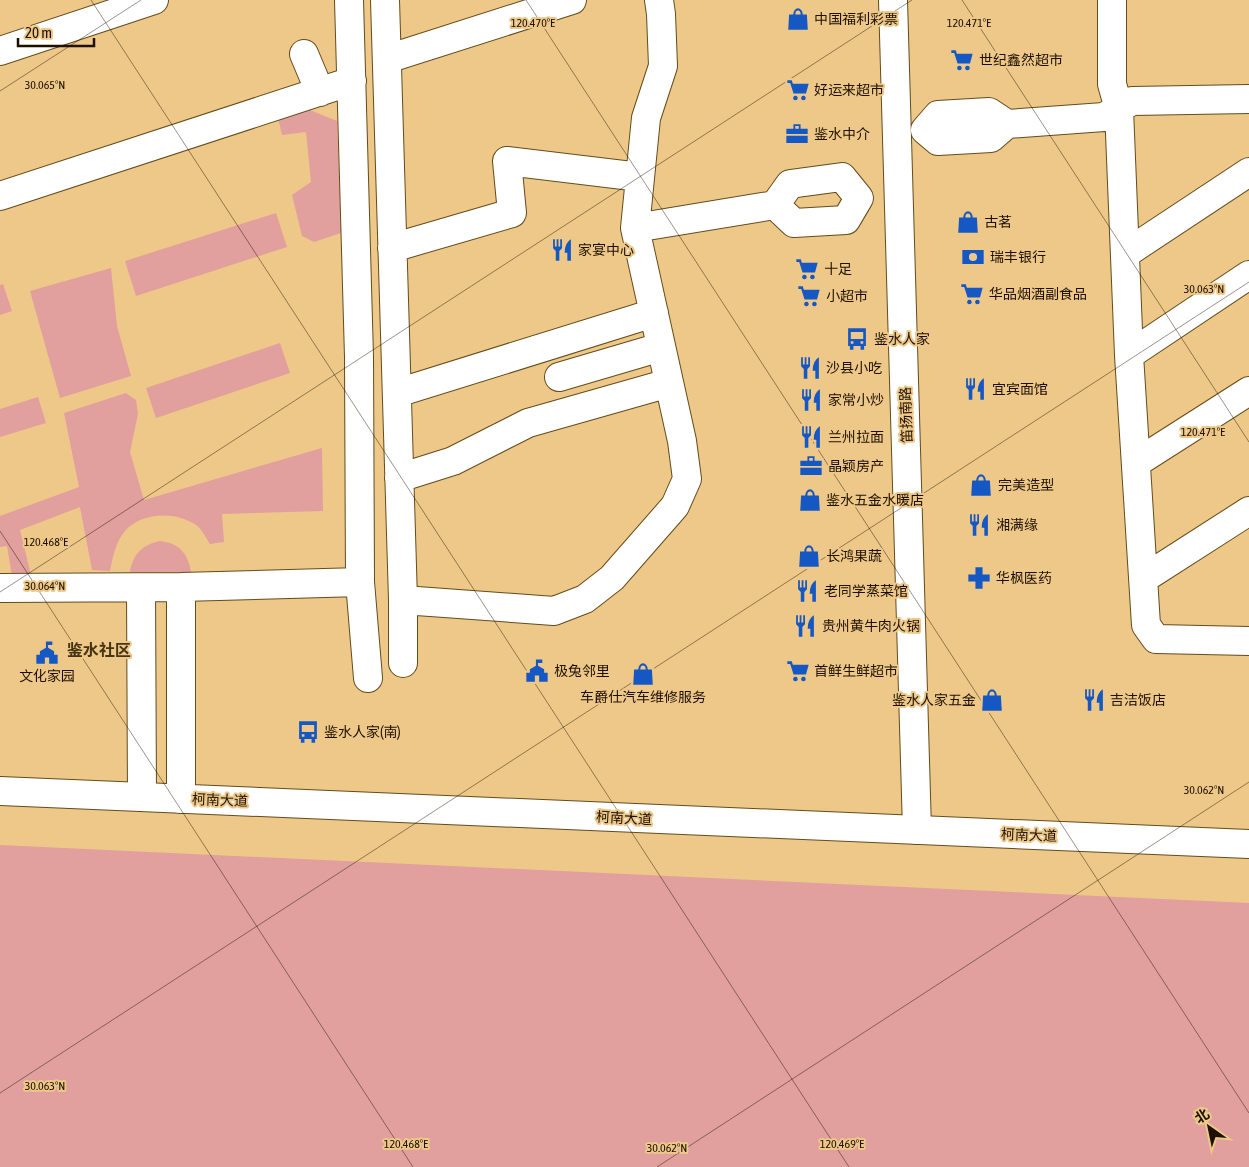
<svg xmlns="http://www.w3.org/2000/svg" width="1249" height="1167" viewBox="0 0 1249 1167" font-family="'Asap Condensed','Noto Sans SC',sans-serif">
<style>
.green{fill:#e19f9e}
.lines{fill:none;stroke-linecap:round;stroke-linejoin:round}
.minor-casing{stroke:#644b1b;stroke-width:30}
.major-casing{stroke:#644b1b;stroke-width:30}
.minor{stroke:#fff;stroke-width:28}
.major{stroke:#fff;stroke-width:28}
.ticks{fill:none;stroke:#1d1000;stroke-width:1;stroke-opacity:0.45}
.labels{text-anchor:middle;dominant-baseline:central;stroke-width:4;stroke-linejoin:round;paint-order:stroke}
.poi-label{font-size:14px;fill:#1d1000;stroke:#eec889;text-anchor:start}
.street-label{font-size:14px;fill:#1d1000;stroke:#eec889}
.quarter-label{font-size:16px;font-weight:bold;fill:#453312;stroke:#eec889}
.ticks-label{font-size:12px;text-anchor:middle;fill:#1d1000;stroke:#eec889;stroke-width:4;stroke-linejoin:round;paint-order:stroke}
</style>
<rect width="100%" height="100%" fill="#eec889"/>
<!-- green -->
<path class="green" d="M 300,106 L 337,121 L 341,233 L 314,242 L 302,236 L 292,195 L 311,182 L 306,132 L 282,135 L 278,118 Z
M 276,213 L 287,247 L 136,296 L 125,261 Z
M 111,268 L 117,326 L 131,376 L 60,398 L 30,291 Z
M 3,284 L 12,311 L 0,315 L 0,285 Z
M 280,343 L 290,373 L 156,418 L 146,388 Z
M 126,393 L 136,400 L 138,414 L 130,452 L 144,500 L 322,448 L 323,511 L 222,514 L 224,542 L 210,544 C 206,538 202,529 196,525 C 176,511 141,512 125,531 C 115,543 113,557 110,571 L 92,570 L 80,507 L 20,530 L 31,575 L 12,576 L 7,546 L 0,547 L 0,516 L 79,487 L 64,413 Z
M 38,397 L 46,423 L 0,437 L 0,409 Z
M 160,541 C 179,543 188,553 191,572 L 130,572 C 133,554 142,545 160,541 Z
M 0,845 L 1249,903 L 1249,1167 L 0,1167 Z"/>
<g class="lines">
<defs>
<path id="minor" d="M 349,0 L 359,357 L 360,582 L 368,678
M 385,0 L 403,600 L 403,663
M 893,0 L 917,830
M 1112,0 L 1112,84 L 1119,109 L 1129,355 L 1146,625 L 1156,639 L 1249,641
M 0,51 L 154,0
M 304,54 L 320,92
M 387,59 L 572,0
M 989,112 L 1007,124 L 991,138 L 938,141 L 925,130 L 938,115 Z
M 1007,124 L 1104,117 L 1132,101 L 1249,99
M 842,177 L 859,198 L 846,220 L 794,223 L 775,205 L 790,184 Z
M 0,196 L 352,81
M 635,228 L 775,205
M 392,248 L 512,213 L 507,161 L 640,177
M 1125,254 L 1249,172
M 1129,355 L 1249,275
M 559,377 L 661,347
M 397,393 L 654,313
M 1136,463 L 1249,391
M 399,478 L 453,461 L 528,423 L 669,383
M 1143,579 L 1249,511
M 0,588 L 181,587 L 360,582
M 141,588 L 142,797
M 403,600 L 554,611 L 585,599 L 612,578 L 675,506 L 687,479 L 682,441 L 635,228 L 646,118 L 663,66 L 661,14 L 659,0
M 181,799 L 181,587"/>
<path id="major" d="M 0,791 L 1249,844"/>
</defs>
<!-- minor casing -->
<use href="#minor" class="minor-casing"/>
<!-- major casing -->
<use href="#major" class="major-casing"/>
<!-- minor -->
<use href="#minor" class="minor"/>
<!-- major -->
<use href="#major" class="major"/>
</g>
<!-- ticks -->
<path class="ticks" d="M 91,0 L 849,1167M 526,0 L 1249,1113M 962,0 L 1249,442M 0,91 L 141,0M 0,531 L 413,1167M 0,592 L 912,0M 0,1093 L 1249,282M 657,1167 L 1249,782"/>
<!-- icons -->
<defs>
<symbol id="shop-bare" viewBox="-9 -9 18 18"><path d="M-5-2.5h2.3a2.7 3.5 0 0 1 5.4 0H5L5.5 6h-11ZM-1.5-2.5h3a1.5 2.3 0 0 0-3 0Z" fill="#1558c3" stroke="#eec889" stroke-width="2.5" paint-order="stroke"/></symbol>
<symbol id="supermarket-bare" viewBox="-9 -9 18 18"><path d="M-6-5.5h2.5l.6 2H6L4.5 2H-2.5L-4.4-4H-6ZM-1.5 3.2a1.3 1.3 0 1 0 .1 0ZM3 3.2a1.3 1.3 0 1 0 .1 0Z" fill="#1558c3" stroke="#eec889" stroke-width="2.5" paint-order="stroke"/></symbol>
<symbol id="office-bare" viewBox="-9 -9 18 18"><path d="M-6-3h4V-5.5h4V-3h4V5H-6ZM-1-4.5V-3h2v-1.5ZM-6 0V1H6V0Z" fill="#1558c3" stroke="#eec889" stroke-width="2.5" paint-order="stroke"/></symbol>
<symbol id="restaurant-bare" viewBox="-9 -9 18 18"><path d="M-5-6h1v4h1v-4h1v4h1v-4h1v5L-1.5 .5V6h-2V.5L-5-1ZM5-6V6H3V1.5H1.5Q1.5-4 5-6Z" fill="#1558c3" stroke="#eec889" stroke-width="2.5" paint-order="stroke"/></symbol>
<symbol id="bank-bare" viewBox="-9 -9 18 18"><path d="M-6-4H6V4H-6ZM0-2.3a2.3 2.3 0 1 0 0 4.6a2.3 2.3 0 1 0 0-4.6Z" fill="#1558c3" stroke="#eec889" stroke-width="2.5" paint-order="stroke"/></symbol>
<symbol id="bus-bare" viewBox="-9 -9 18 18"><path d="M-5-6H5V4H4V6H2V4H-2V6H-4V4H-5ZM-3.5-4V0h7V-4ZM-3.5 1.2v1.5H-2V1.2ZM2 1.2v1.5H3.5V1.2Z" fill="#1558c3" stroke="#eec889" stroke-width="2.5" paint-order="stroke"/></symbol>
<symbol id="pharmacy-bare" viewBox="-9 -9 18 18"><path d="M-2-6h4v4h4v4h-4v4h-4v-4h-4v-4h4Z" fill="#1558c3" stroke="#eec889" stroke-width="2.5" paint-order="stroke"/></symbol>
<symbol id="civic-bare" viewBox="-9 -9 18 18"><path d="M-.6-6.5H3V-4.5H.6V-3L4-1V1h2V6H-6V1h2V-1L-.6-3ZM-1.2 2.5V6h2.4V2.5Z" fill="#1558c3" stroke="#eec889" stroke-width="2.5" paint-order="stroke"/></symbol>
</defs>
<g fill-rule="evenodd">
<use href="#shop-bare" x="782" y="3" width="32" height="32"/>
<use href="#supermarket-bare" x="946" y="44" width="32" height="32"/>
<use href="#supermarket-bare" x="782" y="74" width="32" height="32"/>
<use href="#office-bare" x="781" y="118" width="32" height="32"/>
<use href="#shop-bare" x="952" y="206" width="32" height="32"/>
<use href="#restaurant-bare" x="546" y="234" width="32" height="32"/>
<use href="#bank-bare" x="957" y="241" width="32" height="32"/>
<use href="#supermarket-bare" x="791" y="253" width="32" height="32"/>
<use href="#supermarket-bare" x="956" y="278" width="32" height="32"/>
<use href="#supermarket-bare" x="793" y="280" width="32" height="32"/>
<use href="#bus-bare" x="841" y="323" width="32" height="32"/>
<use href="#restaurant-bare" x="794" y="352" width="32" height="32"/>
<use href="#restaurant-bare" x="959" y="373" width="32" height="32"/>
<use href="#restaurant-bare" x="795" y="384" width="32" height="32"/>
<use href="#restaurant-bare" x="795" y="421" width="32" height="32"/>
<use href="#office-bare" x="795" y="450" width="32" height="32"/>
<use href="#shop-bare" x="965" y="469" width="32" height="32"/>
<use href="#shop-bare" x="794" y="484" width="32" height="32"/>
<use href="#restaurant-bare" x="963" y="509" width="32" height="32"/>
<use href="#shop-bare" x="793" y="540" width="32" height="32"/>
<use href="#pharmacy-bare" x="963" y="562" width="32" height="32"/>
<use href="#restaurant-bare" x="791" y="575" width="32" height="32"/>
<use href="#restaurant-bare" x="789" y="610" width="32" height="32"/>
<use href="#civic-bare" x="31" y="637" width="32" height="32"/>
<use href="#civic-bare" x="521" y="655" width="32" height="32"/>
<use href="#supermarket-bare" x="782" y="655" width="32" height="32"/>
<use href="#shop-bare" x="627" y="658" width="32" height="32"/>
<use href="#shop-bare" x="976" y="684" width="32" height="32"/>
<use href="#restaurant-bare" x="1078" y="684" width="32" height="32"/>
<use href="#bus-bare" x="292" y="716" width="32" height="32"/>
</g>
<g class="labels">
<!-- poi labels -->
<g class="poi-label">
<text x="814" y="19">中国福利彩票</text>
<text x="979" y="60">世纪鑫然超市</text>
<text x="814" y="90">好运来超市</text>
<text x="814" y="134">鉴水中介</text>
<text x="984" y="222">古茗</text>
<text x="578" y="250">家宴中心</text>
<text x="990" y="257">瑞丰银行</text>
<text x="824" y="269">十足</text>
<text x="989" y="294">华品烟酒副食品</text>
<text x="826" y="296">小超市</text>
<text x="874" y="339">鉴水人家</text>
<text x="826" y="368">沙县小吃</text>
<text x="992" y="389">宜宾面馆</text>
<text x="828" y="400">家常小炒</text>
<text x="828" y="437">兰州拉面</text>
<text x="828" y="466">晶颖房产</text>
<text x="998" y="485">完美造型</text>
<text x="826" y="500">鉴水五金水暖店</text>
<text x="996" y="525">湘满缘</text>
<text x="826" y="556">长鸿果蔬</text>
<text x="996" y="578">华枫医药</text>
<text x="824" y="591">老同学蒸菜馆</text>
<text x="822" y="626">贵州黄牛肉火锅</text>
<text x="554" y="671">极兔邻里</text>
<text x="814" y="671">首鲜生鲜超市</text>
<text x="47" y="676" text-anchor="middle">文化家园</text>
<text x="643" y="697" text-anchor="middle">车爵仕汽车维修服务</text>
<text x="976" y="700" text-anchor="end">鉴水人家五金</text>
<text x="1110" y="700">吉洁饭店</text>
<text x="324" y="732">鉴水人家(南)</text>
</g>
<!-- street labels -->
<g class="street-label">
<text transform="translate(906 415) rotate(-92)">笛扬南路</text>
<text transform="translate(220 800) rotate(2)">柯南大道</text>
<text transform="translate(624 818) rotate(3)">柯南大道</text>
<text transform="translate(1029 835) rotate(2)">柯南大道</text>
</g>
<!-- quarter labels -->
<g class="quarter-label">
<text x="99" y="650">鉴水社区</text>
</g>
</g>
<g class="ticks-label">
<text x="533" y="27">120.470°E</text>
<text x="969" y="27">120.471°E</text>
<text x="45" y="89">30.065°N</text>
<text x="1204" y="293">30.063°N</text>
<text x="1203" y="436">120.471°E</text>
<text x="46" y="546">120.468°E</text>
<text x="45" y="590">30.064°N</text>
<text x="1204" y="794">30.062°N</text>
<text x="45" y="1090">30.063°N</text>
<text x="406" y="1148">120.468°E</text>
<text x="842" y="1148">120.469°E</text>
<text x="667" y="1152">30.062°N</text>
</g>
<!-- north arrow -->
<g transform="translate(1209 1127) rotate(327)" stroke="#eec889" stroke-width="4" paint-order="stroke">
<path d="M0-4L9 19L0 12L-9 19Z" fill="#1d1000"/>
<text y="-8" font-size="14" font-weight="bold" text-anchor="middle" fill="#1d1000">北</text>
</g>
<!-- scale -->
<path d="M18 38v8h76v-8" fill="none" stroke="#1d1000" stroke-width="2.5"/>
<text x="25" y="38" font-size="15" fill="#1d1000" stroke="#eec889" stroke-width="4" paint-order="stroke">20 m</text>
</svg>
